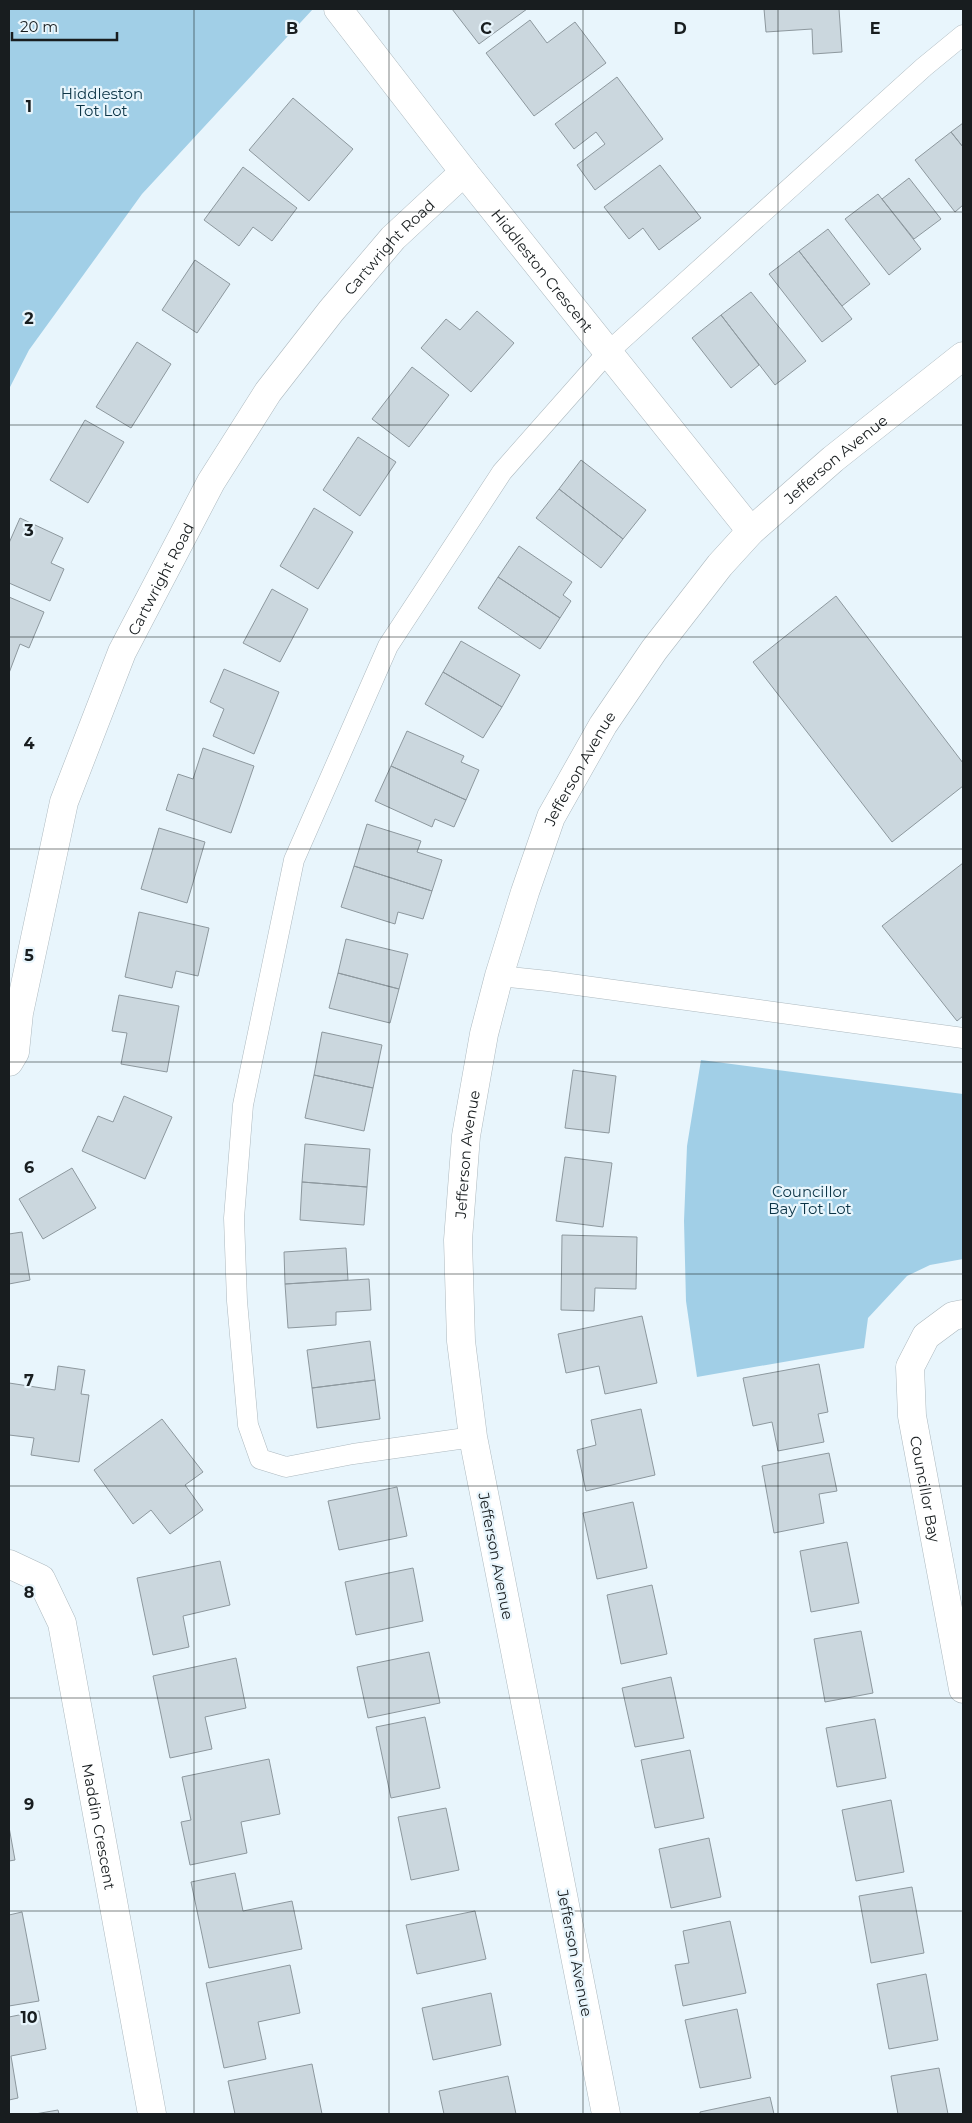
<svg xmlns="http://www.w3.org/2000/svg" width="972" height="2123" viewBox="0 0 972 2123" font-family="Montserrat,sans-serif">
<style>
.green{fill:#a1cfe7}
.building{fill:#cbd7de;stroke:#8d989e}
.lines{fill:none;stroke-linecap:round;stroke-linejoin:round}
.service-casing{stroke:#adb9bf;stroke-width:21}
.minor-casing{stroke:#adb9bf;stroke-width:29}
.tertiary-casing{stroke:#adb9bf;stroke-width:29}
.service{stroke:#fff;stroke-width:20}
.minor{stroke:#fff;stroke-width:28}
.tertiary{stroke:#fff;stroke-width:28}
.grid{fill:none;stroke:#181d1f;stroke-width:1;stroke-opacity:0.55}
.labels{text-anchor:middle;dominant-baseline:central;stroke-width:4.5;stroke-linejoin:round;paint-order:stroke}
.park-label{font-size:15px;fill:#0b3446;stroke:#e8f5fc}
.street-label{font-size:15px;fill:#181d1f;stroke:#e8f5fc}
.grid-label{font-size:16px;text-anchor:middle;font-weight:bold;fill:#181d1f;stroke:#e8f5fc;stroke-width:4.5;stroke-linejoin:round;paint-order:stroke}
</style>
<rect width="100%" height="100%" fill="#e8f5fc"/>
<!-- green -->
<path class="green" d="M 9,9 L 313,9 L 142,194 L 29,350 L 9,389 Z
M 701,1060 L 963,1094 L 963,1259 L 930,1265 L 907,1276 L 868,1318 L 864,1348 L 697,1377 L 686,1301 L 684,1221 L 687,1146 Z"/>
<!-- building -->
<path class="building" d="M 452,9 L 527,9 L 479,44 Z
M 764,9 L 839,9 L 842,52 L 813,54 L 812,29 L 766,32 Z
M 530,20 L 547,43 L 575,22 L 606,63 L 534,116 L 486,53 Z
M 617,77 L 663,139 L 595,190 L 577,165 L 605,144 L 596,132 L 574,149 L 555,124 Z
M 293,98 L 353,149 L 309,201 L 249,150 Z
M 963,123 L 963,147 L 951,132 Z
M 951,132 L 963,147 L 963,205 L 955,212 L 915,160 Z
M 660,165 L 701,218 L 659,250 L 643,228 L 629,239 L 604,207 Z
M 243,167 L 297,208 L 272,241 L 253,227 L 239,246 L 204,220 Z
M 909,178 L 941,219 L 914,239 L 882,199 Z
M 878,194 L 921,249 L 889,275 L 845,219 Z
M 828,229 L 870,284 L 842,306 L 799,251 Z
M 799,251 L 852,319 L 822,342 L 769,274 Z
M 195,260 L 230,284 L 197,333 L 162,310 Z
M 751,292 L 806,361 L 775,385 L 721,315 Z
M 477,311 L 514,343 L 471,392 L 421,348 L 446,319 L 460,330 Z
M 721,315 L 759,365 L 731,388 L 692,338 Z
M 137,342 L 171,364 L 131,428 L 96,407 Z
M 412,367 L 449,395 L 409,447 L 372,419 Z
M 85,420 L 124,442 L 88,503 L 50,480 Z
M 358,437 L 396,462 L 360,516 L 323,490 Z
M 581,460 L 646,510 L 623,539 L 559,489 Z
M 559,489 L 623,539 L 601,568 L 536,518 Z
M 314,508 L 353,532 L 318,589 L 280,566 Z
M 20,518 L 63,538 L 51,563 L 64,569 L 50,601 L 9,583 L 9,543 Z
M 519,546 L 572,582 L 563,595 L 571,601 L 560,618 L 498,577 Z
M 498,577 L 560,618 L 540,649 L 478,608 Z
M 272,589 L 308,609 L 280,662 L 243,643 Z
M 836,596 L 963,763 L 963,786 L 892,842 L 753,662 Z
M 9,597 L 44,612 L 29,648 L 20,644 L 9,673 Z
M 461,641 L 520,675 L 502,707 L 443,672 Z
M 224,669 L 279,692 L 254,754 L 213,736 L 224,709 L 210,702 Z
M 443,672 L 502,707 L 483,738 L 425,704 Z
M 407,731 L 464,756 L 461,762 L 479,770 L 466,800 L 391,766 Z
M 203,748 L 254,766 L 231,833 L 166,810 L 178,774 L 193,779 Z
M 391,766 L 466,800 L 454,827 L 435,819 L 432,827 L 375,801 Z
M 367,824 L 421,841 L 417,852 L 442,860 L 432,891 L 354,866 Z
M 159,828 L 205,842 L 187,903 L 141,889 Z
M 963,863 L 963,1016 L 957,1021 L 882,926 Z
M 354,866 L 432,891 L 423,919 L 398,912 L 395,924 L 341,907 Z
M 139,912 L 209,928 L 198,976 L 176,971 L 172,988 L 125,977 Z
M 346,939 L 408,954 L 399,989 L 338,973 Z
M 338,973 L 399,989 L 390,1023 L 329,1008 Z
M 119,995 L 179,1006 L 167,1072 L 121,1064 L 127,1033 L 112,1031 Z
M 322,1032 L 382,1045 L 373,1088 L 314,1075 Z
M 573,1070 L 616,1076 L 609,1133 L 565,1128 Z
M 314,1075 L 373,1088 L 364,1131 L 305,1118 Z
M 124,1096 L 172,1117 L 145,1179 L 82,1151 L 98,1116 L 113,1122 Z
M 305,1144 L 370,1149 L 367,1187 L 302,1182 Z
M 565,1157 L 612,1163 L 603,1227 L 556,1221 Z
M 72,1168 L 96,1208 L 43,1239 L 19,1199 Z
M 302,1182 L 367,1187 L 364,1225 L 300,1220 Z
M 22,1232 L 30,1280 L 9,1284 L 9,1234 Z
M 562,1235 L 637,1237 L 636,1289 L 595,1288 L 594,1311 L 561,1310 Z
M 346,1248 L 348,1280 L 285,1284 L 284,1252 Z
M 369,1279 L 371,1310 L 336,1312 L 336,1325 L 288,1328 L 285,1284 Z
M 642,1316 L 657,1383 L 605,1394 L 599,1366 L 566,1373 L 558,1334 Z
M 370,1341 L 375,1380 L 312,1388 L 307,1350 Z
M 819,1364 L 828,1412 L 818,1414 L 824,1442 L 778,1451 L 772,1422 L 753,1426 L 743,1378 Z
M 58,1366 L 85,1370 L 81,1394 L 89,1395 L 79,1462 L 31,1455 L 34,1438 L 9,1435 L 9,1383 L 55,1390 Z
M 375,1380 L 380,1419 L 317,1428 L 312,1388 Z
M 641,1409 L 655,1475 L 586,1491 L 577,1450 L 596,1445 L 591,1420 Z
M 162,1419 L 203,1472 L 185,1485 L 203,1510 L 170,1534 L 151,1510 L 133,1524 L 94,1470 Z
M 829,1453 L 837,1491 L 819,1494 L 824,1523 L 774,1533 L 762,1466 Z
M 397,1487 L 407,1536 L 339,1550 L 328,1501 Z
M 633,1502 L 647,1568 L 597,1579 L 583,1513 Z
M 847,1542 L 859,1603 L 811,1612 L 800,1551 Z
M 220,1561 L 230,1605 L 183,1616 L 189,1647 L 153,1655 L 137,1578 Z
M 413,1568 L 423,1621 L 356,1635 L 345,1582 Z
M 652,1585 L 667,1654 L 621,1664 L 607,1595 Z
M 861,1631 L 873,1693 L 825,1702 L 814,1639 Z
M 429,1652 L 440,1703 L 368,1718 L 357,1667 Z
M 236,1658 L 246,1708 L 205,1717 L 212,1749 L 170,1758 L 153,1676 Z
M 671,1677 L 684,1738 L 635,1747 L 622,1688 Z
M 425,1717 L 440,1788 L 391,1798 L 376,1727 Z
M 875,1719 L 886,1778 L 837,1787 L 826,1728 Z
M 690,1750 L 704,1818 L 655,1828 L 641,1760 Z
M 269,1759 L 280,1814 L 241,1822 L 247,1853 L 190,1865 L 181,1822 L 191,1820 L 182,1777 Z
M 891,1800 L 904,1872 L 856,1881 L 842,1810 Z
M 446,1808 L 459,1870 L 411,1880 L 398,1817 Z
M 9,1827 L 15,1860 L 9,1861 Z
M 709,1838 L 721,1897 L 671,1908 L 659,1849 Z
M 235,1873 L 243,1911 L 292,1901 L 302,1949 L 209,1968 L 191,1882 Z
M 912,1887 L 924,1953 L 871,1963 L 859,1896 Z
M 475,1911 L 486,1959 L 417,1974 L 406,1925 Z
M 22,1912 L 39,2001 L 9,2006 L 9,1915 Z
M 730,1921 L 746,1993 L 683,2006 L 675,1965 L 689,1963 L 683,1931 Z
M 290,1965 L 300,2013 L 258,2022 L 266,2059 L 224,2068 L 206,1983 Z
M 926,1974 L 938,2040 L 889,2049 L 877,1984 Z
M 491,1993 L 501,2045 L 433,2060 L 422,2008 Z
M 737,2009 L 751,2078 L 700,2088 L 685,2020 Z
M 39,2011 L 46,2049 L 11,2056 L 18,2098 L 9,2100 L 9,2017 Z
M 312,2064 L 322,2114 L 235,2114 L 228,2081 Z
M 939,2068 L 948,2114 L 898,2114 L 891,2076 Z
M 508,2076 L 516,2114 L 444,2114 L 439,2091 Z
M 770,2097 L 774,2114 L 700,2114 L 700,2112 Z
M 58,2110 L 59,2114 L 35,2114 Z"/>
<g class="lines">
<defs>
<path id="service" d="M 499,976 L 548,981 L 963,1038
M 473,1437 L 353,1454 L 286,1467 L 260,1459 L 248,1425 L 237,1301 L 234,1218 L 243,1105 L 294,860 L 388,646 L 502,472 L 607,353 L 924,67 L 963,35"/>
<g id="minor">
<path id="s1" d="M 338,9 L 464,172 L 751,531"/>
<path id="s2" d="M 9,1062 L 15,1052 L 19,1013 L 64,802 L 122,652 L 211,482 L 268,392 L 331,311 L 393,238 L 464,172"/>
<path id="s3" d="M 963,1314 L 953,1316 L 926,1336 L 910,1367 L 912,1416 L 963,1689"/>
<path id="s4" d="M 9,1564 L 41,1579 L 62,1623 L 152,2114"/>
</g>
<g id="tertiary">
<path id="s5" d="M 606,2114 L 473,1437 L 461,1341 L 458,1240 L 466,1136 L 484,1034 L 499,976 L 525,892 L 551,817 L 603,725 L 654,650 L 720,565 L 751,531 L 833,459 L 963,356"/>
</g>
</defs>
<!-- service casing -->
<use href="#service" class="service-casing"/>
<!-- minor casing -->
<use href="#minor" class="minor-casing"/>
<!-- tertiary casing -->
<use href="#tertiary" class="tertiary-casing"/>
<!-- service -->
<use href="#service" class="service"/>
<!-- minor -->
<use href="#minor" class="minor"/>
<!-- tertiary -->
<use href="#tertiary" class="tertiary"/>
</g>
<!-- grid -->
<path class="grid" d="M 194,9 L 194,2114M 389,9 L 389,2114M 583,9 L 583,2114M 778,9 L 778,2114M 9,212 L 963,212M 9,425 L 963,425M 9,637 L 963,637M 9,849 L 963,849M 9,1062 L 963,1062M 9,1274 L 963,1274M 9,1486 L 963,1486M 9,1698 L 963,1698M 9,1911 L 963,1911"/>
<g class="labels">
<!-- park labels -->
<g class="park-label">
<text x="102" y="93">Hiddleston<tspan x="102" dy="17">Tot Lot</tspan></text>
<text x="810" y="1191">Councillor<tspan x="810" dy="17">Bay Tot Lot</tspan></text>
</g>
<!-- street labels -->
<g class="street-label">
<text stroke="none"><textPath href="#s2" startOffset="915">Cartwright Road</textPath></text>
<text stroke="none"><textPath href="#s1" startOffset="332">Hiddleston Crescent</textPath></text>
<text stroke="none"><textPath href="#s5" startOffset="1784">Jefferson Avenue</textPath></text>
<text stroke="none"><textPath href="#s2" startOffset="510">Cartwright Road</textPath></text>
<text stroke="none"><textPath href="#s5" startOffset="1379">Jefferson Avenue</textPath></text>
<text stroke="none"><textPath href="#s5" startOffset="974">Jefferson Avenue</textPath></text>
<text stroke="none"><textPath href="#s3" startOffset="202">Councillor Bay</textPath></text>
<text transform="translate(496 1556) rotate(79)">Jefferson Avenue</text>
<text stroke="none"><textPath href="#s4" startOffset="291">Maddin Crescent</textPath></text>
<text transform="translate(575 1953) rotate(79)">Jefferson Avenue</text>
</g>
</g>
<g class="grid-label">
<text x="292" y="34">B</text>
<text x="486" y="34">C</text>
<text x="680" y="34">D</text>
<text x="875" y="34">E</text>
<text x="29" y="112">1</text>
<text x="29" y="324">2</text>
<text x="29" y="536">3</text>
<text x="29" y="749">4</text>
<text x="29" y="961">5</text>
<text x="29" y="1173">6</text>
<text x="29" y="1386">7</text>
<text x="29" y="1598">8</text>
<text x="29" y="1810">9</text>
<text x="29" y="2023">10</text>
</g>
<!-- border -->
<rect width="972" height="2123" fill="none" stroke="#181d1f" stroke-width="20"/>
<!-- scale -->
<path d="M12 32v8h105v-8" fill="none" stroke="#181d1f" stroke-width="2.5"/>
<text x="20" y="32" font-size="15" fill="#181d1f" stroke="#e8f5fc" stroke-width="4" paint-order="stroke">20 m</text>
</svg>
